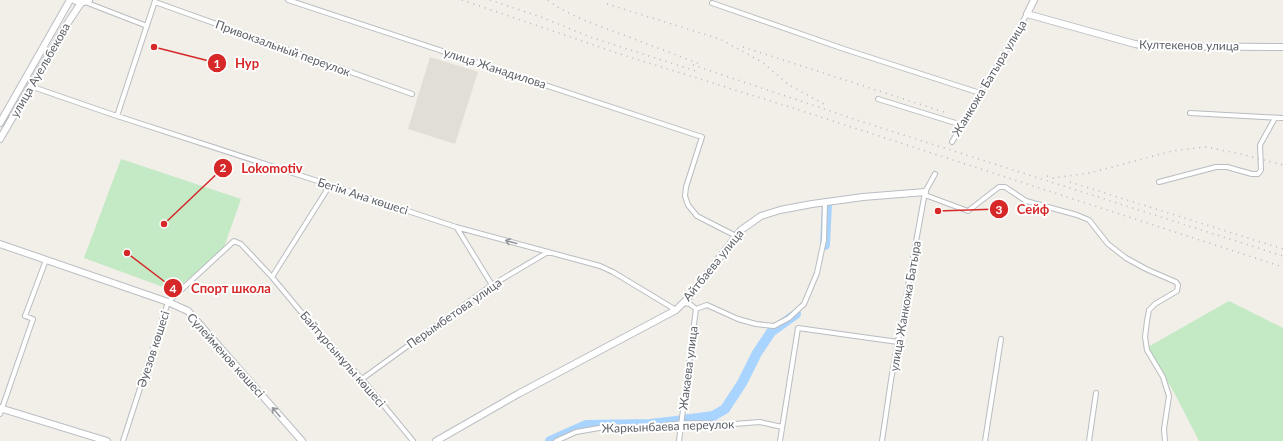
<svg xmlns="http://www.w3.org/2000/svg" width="1283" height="441" viewBox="0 0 1283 441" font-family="Lato,sans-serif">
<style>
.education{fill:#e1ded5}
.green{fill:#c3e9c5}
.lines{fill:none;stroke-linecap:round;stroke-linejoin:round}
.river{stroke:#a9d4ff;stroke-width:10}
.street-casing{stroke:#b9bcc1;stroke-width:6}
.secondary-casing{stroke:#babdc3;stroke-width:8}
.street{stroke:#fff;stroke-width:4}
.secondary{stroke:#fff;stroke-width:6}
.rail{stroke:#b7b8b9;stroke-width:1.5;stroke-dasharray:1 5;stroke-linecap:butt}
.oneway{stroke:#96999d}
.labels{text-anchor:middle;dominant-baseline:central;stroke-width:4;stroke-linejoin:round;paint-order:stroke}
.street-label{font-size:12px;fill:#5e6268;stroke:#fff}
.leader{fill:none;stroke:#d62828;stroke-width:1.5}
.callout-dot{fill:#d62828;stroke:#fff;stroke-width:1.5}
.mark-label{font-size:12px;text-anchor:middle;font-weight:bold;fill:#fff}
.callout-label{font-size:13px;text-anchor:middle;font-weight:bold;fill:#d62828;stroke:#fff;stroke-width:4;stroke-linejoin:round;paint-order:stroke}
</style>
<rect width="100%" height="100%" fill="#f1efe7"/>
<!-- education -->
<path class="education" d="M 430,57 L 478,72 L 455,144 L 408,129 Z"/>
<!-- green -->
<path class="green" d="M 121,159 L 241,199 L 223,250 L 174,291 L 84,258 Z
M 1229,301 L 1283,328 L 1283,441 L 1199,441 L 1176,396 L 1148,347 Z"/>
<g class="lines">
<!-- river -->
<path class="river" d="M 825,245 L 827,204
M 550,441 L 586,425 L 650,424 L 676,421 L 713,416 L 725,409 L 742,383 L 757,353 L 771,332 L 796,314"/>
<defs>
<path id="street" d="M 288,0 L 702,137 L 686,187 L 685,196 L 688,205 L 697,216 L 736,236
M 85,2 L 147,26
M 155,2 L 412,94
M 712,3 L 844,49 L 980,93
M 30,86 L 111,114 L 330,185 L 456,227 L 600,266 L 613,272 L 676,310
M 878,99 L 962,125
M 1190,113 L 1283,118
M 117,116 L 155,1
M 952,142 L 1027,14
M 1159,182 L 1216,167 L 1227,167 L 1252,174 L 1258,174 L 1261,170 L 1260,145 L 1275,118
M 925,195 L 968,211 L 999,187 L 1005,187 L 1026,201 L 1077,215 L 1089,220 L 1108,244 L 1126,258 L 1146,269 L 1176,282 L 1178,285 L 1177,291 L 1155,304 L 1149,310 L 1147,321 L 1145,337 L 1147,350 L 1163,377 L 1169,396 L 1164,429 L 1165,441
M 457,228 L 492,285
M 272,277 L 330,185
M 683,303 L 690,304 L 696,309
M 696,309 L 707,305 L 738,319 L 756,324 L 774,326 L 789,318 L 804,304 L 817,273 L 824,240 L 825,202
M 362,379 L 492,285 L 548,252
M 0,414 L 33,319 L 25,316 L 46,260
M 123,441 L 168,302 L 234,241 L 241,244 L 272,277 L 316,330 L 362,379 L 413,441
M 556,441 L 576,432 L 605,427 L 655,427 L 682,423 L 734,424 L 760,422 L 782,427
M 679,441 L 696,309
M 780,441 L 798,328 L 898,342
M 882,441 L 891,380 L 925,192 L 935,174
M 985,441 L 1001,339
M 1089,441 L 1096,393"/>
<path id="secondary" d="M 74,0 L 81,3 L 89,0
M 1034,0 L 1027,14 L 1135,44 L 1146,46 L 1283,47
M 0,123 L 70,0
M 0,139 L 65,27 L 81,3
M 0,244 L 168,302 L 188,311 L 302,441
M 0,408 L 107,441
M 436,441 L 518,394 L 676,310 L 689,297 L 741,230 L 761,216 L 780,210 L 812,204 L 863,197 L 925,192"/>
</defs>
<!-- street casing -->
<use href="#street" class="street-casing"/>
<!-- secondary casing -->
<use href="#secondary" class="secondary-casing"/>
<!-- street -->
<use href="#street" class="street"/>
<!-- secondary -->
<use href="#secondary" class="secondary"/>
<!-- rail -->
<path class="rail" d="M 462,0 L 620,54 L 796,109 L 1283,267
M 490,0 L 541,17 L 590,37 L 699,72
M 548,0 L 559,8 L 581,19 L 700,64
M 607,4 L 720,39 L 762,62 L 789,85 L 824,104
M 743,47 L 944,112
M 693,65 L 866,123 L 1283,256
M 1047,176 L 1053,178 L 1090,173 L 1172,151 L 1205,147 L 1241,154 L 1283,165
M 1070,182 L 1283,249"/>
</g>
<!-- one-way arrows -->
<defs><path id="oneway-shaft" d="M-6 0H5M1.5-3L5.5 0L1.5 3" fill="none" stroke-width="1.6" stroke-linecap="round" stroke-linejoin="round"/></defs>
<g class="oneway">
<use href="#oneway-shaft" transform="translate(511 242) rotate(-165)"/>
<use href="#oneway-shaft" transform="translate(276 412) rotate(-131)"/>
</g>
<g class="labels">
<!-- street labels -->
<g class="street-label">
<text transform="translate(1189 45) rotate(1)">Култекенов улица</text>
<text transform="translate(283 48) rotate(20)">Привокзальный переулок</text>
<text transform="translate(495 68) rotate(18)">улица Жанадилова</text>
<text transform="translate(40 70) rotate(-60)">улица Ауельбекова</text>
<text transform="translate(989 78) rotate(-59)">Жанкожа Батыра улица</text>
<text transform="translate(363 196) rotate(18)">Бегім Ана көшесі</text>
<text transform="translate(713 265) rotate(-51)">Айтбаева улица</text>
<text transform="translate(905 306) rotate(-80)">улица Жанкожа Батыра</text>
<text transform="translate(454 313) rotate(-35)">Перымбетова улица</text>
<text transform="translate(153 349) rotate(-72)">Әуезов көшесі</text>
<text transform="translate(226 355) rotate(48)">Сүлейменов көшесі</text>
<text transform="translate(343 359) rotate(49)">Байтұрсынұлы көшесі</text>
<text transform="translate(688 368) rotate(-83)">Жакаева улица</text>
<text transform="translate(668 426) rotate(-2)">Жаркынбаева переулок</text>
</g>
</g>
<!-- callouts -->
<path class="leader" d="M154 47L217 63M164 224L223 168M938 211L999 209M127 253L173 288"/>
<g class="callout-dot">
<circle cx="154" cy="47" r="4"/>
<circle cx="164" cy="224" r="4"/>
<circle cx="938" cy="211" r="4"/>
<circle cx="127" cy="253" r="4"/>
<circle cx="217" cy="63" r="10"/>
<circle cx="223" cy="168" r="10"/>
<circle cx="999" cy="209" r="10"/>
<circle cx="173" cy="288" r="10"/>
</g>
<g class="mark-label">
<text x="217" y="68">1</text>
<text x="223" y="172">2</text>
<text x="999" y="214">3</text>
<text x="173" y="293">4</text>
</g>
<g class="callout-label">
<text x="247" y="68">Нур</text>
<text x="272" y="173">Lokomotiv</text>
<text x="1033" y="214">Сейф</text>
<text x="231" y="293">Спорт школа</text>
</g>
</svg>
